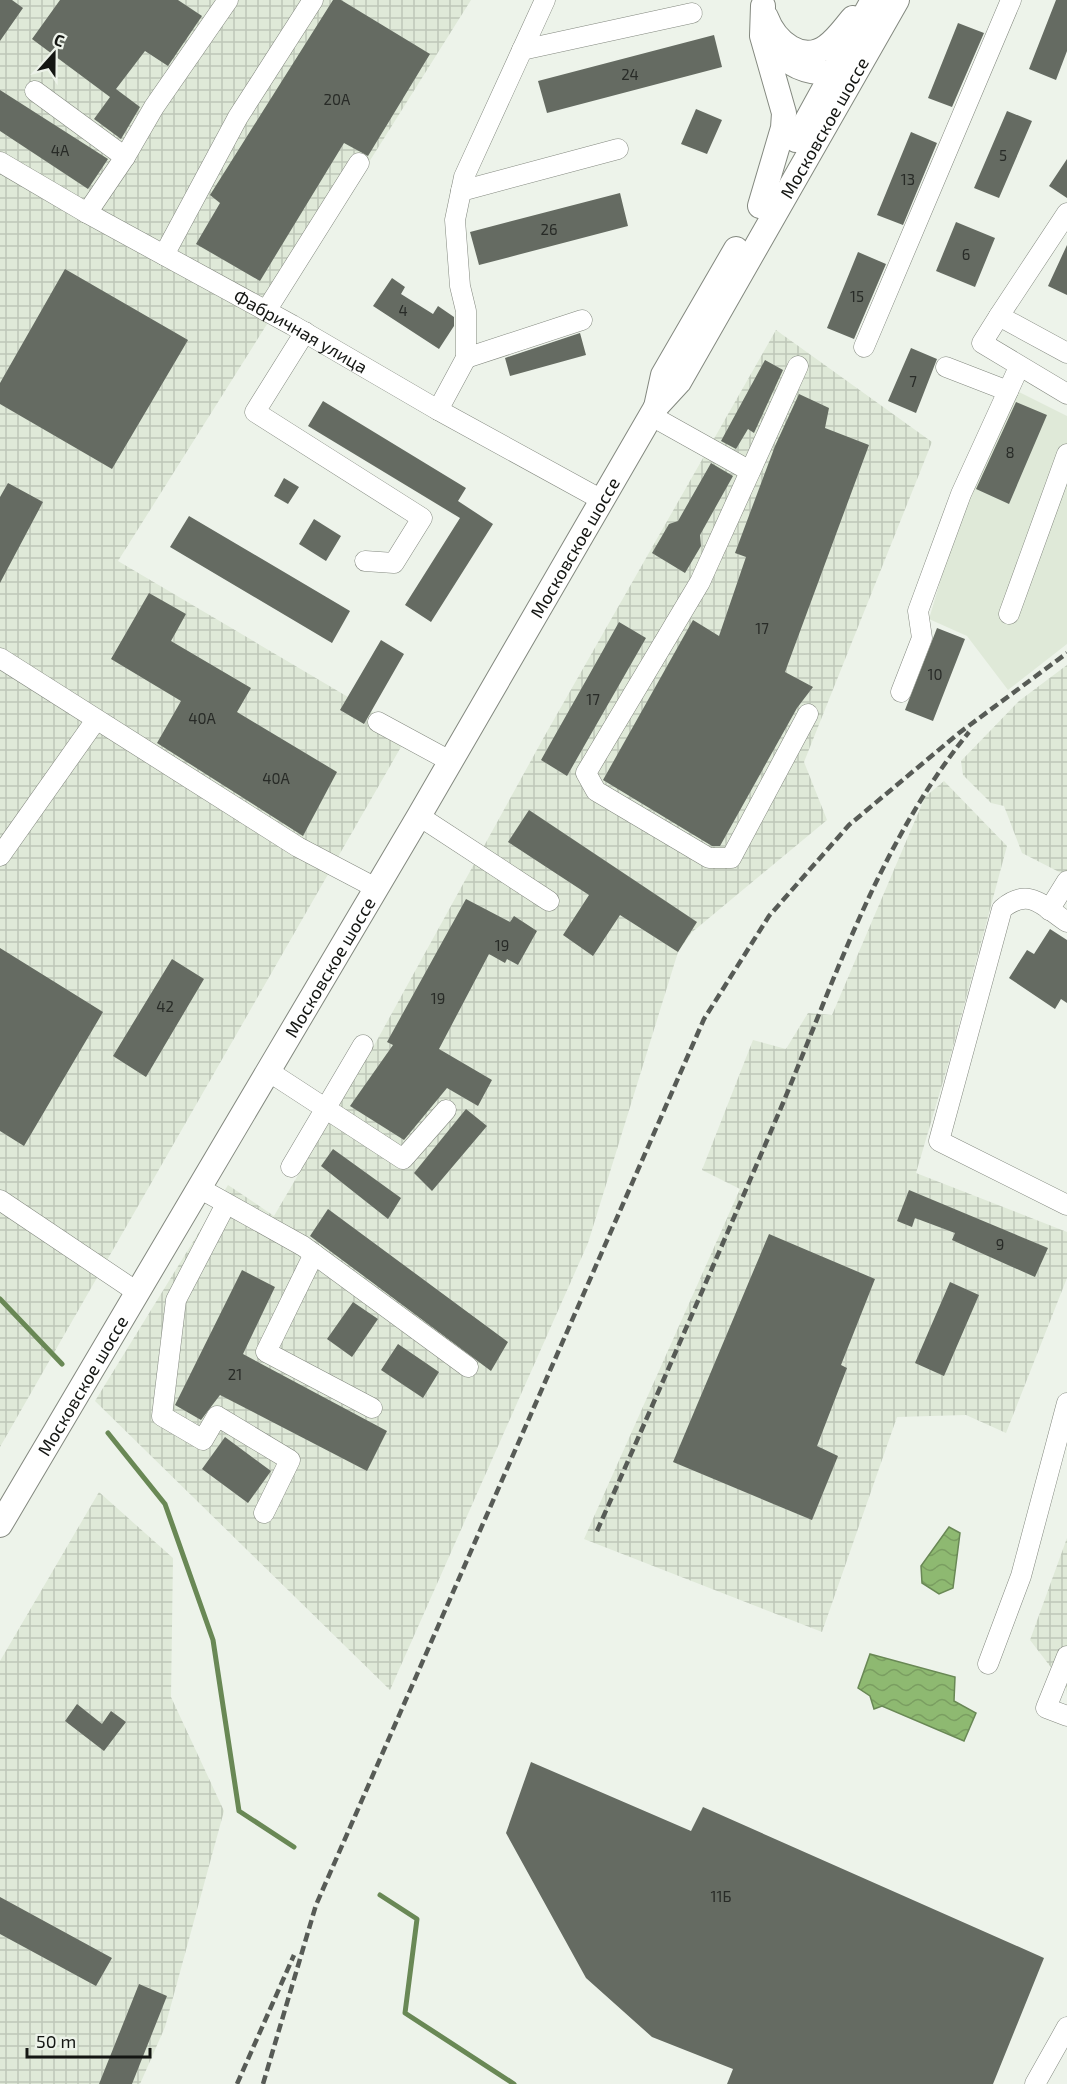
<svg xmlns="http://www.w3.org/2000/svg" width="1067" height="2084" viewBox="0 0 1067 2084" font-family="'Exo 2',sans-serif">
<style>
.built{fill:#dfe9d8}
.industrial{fill:url(#industrial-grid)}
.water{fill:url(#water-waves);stroke:#698855;stroke-width:1.5}
.lines{fill:none;stroke-linecap:round;stroke-linejoin:round}
.stream{stroke:#698855;stroke-width:5}
.building{fill:#656b62}
.minor-casing{stroke:#83887f;stroke-width:21}
.major-casing{stroke:#83887f;stroke-width:26}
.minor{stroke:#fff;stroke-width:20}
.major{stroke:#fff;stroke-width:24}
.rail{stroke:#575b56;stroke-width:4.5;stroke-dasharray:9 4.5;stroke-linecap:butt}
.labels{text-anchor:middle;dominant-baseline:central;stroke-width:4.5;stroke-linejoin:round;paint-order:stroke}
.number-label{font-size:15px;fill:#282b27}
.street-label{font-size:18px;fill:#141613;stroke:#edf3ea}
</style>
<defs>
<pattern id="industrial-grid" width="8" height="8" patternUnits="userSpaceOnUse" patternTransform="scale(1.5)"><rect width="8" height="8" fill="#dfe9d8"/><path d="M0 4h8M4 0v8" fill="none" stroke="#bec7b8"/></pattern>
<pattern id="water-waves" width="16" height="10" patternUnits="userSpaceOnUse" patternTransform="scale(1.5)"><rect width="16" height="10" fill="#8eb971"/><path d="M0 5q4-4 8 0t8 0" fill="none" stroke="#7a9e61"/></pattern>
</defs>
<rect width="100%" height="100%" fill="#edf3ea"/>
<!-- built -->
<path class="built" d="M 1013,389 L 1067,416 L 1067,644 L 1008,690 L 967,636 L 929,619 L 965,498 Z"/>
<!-- industrial -->
<path class="industrial" d="M 0,0 L 471,0 L 118,561 L 409,733 L 0,1447 Z
M 776,330 L 932,442 L 804,762 L 827,820 L 691,933 L 678,952 L 588,1243 L 390,1690 L 95,1401 L 228,1185 L 274,1216 L 376,1042 L 544,737 Z
M 1067,665 L 1067,876 L 1022,853 L 1004,806 L 991,803 L 963,775 L 961,761 L 1019,701 Z
M 944,781 L 1007,846 L 950,1058 L 916,1173 L 1067,1232 L 1067,1278 L 1006,1433 L 966,1415 L 897,1417 L 822,1632 L 584,1539 L 740,1189 L 702,1170 L 753,1040 L 786,1049 L 808,1013 L 832,1015 L 925,797 Z
M 99,1492 L 173,1558 L 171,1697 L 224,1811 L 165,2027 L 140,2084 L 0,2084 L 0,1661 Z
M 1067,1538 L 1067,1696 L 1066,1687 L 1030,1640 Z"/>
<!-- water -->
<path class="water" d="M 949,1527 L 960,1533 L 953,1588 L 939,1594 L 922,1583 L 921,1566 Z
M 870,1654 L 955,1677 L 954,1701 L 976,1713 L 964,1741 L 882,1706 L 874,1709 L 870,1696 L 858,1688 Z"/>
<g class="lines">
<!-- stream -->
<path class="stream" d="M 0,1299 L 62,1364
M 108,1433 L 165,1504 L 213,1640 L 239,1811 L 294,1847
M 380,1895 L 417,1919 L 405,2013 L 514,2084"/>
</g>
<!-- building -->
<path class="building" d="M 0,0 L 12,0 L 23,8 L 0,41 Z
M 60,0 L 178,0 L 202,16 L 168,66 L 145,51 L 116,89 L 140,107 L 121,139 L 94,119 L 110,97 L 32,39 Z
M 333,0 L 341,0 L 430,54 L 368,156 L 344,143 L 260,281 L 196,244 L 220,203 L 210,195 Z
M 1056,0 L 1067,0 L 1067,51 L 1056,80 L 1029,69 Z
M 958,23 L 984,33 L 952,107 L 928,98 Z
M 714,35 L 722,67 L 547,113 L 538,81 Z
M 0,90 L 108,159 L 88,189 L 0,131 Z
M 696,109 L 722,120 L 707,154 L 681,144 Z
M 1007,111 L 1032,121 L 999,198 L 974,188 Z
M 911,132 L 937,143 L 903,225 L 877,215 Z
M 1067,159 L 1067,198 L 1049,186 Z
M 620,193 L 628,226 L 479,265 L 470,232 Z
M 956,222 L 995,238 L 975,287 L 936,271 Z
M 1067,245 L 1067,295 L 1048,286 Z
M 858,252 L 886,264 L 854,339 L 827,328 Z
M 65,269 L 188,340 L 112,469 L 0,404 L 0,383 Z
M 392,278 L 405,287 L 401,294 L 433,314 L 438,306 L 454,317 L 454,326 L 439,349 L 373,306 Z
M 580,333 L 586,355 L 510,376 L 505,358 Z
M 911,348 L 937,359 L 916,413 L 888,401 Z
M 765,360 L 783,370 L 754,433 L 748,429 L 736,449 L 721,441 Z
M 799,394 L 829,408 L 825,428 L 869,445 L 785,672 L 813,687 L 797,708 L 720,846 L 712,846 L 603,780 L 693,620 L 719,636 L 746,557 L 735,553 L 775,446 Z
M 323,401 L 466,488 L 458,501 L 493,524 L 431,622 L 405,605 L 460,518 L 308,426 Z
M 1016,402 L 1047,415 L 1009,504 L 976,489 Z
M 711,463 L 733,476 L 700,535 L 701,546 L 685,573 L 652,553 L 669,524 L 678,521 Z
M 284,478 L 299,487 L 288,504 L 274,496 Z
M 8,483 L 43,502 L 0,583 L 0,497 Z
M 189,516 L 350,611 L 332,643 L 170,547 Z
M 314,519 L 341,536 L 326,561 L 299,544 Z
M 149,593 L 186,614 L 171,641 L 251,688 L 237,712 L 337,772 L 303,836 L 157,743 L 181,701 L 111,659 Z
M 619,622 L 646,638 L 567,776 L 541,760 Z
M 937,628 L 965,639 L 933,721 L 905,710 Z
M 381,640 L 404,654 L 364,724 L 340,710 Z
M 529,810 L 697,922 L 678,952 L 620,915 L 593,956 L 563,935 L 589,895 L 508,842 Z
M 466,899 L 510,922 L 514,916 L 537,931 L 518,965 L 507,959 L 505,963 L 489,954 L 439,1049 L 492,1080 L 478,1106 L 447,1088 L 404,1140 L 350,1106 L 393,1045 L 387,1042 Z
M 1050,929 L 1067,940 L 1067,1003 L 1061,999 L 1055,1009 L 1009,978 L 1027,950 L 1034,954 Z
M 0,948 L 103,1012 L 24,1146 L 0,1131 Z
M 172,959 L 204,979 L 146,1077 L 113,1056 Z
M 466,1109 L 487,1126 L 432,1191 L 414,1173 Z
M 333,1149 L 401,1198 L 388,1219 L 321,1166 Z
M 909,1190 L 1048,1248 L 1035,1277 L 952,1240 L 955,1233 L 915,1218 L 912,1227 L 897,1221 Z
M 328,1209 L 508,1342 L 491,1371 L 310,1236 Z
M 769,1234 L 875,1279 L 841,1365 L 847,1368 L 817,1446 L 838,1456 L 812,1520 L 673,1462 Z
M 242,1270 L 275,1287 L 243,1354 L 387,1431 L 367,1471 L 220,1395 L 201,1420 L 175,1405 Z
M 950,1282 L 979,1295 L 944,1376 L 915,1363 Z
M 353,1302 L 378,1319 L 352,1357 L 327,1339 Z
M 398,1344 L 439,1372 L 423,1398 L 381,1370 Z
M 225,1437 L 271,1471 L 248,1503 L 202,1469 Z
M 77,1704 L 102,1724 L 111,1711 L 126,1722 L 104,1751 L 65,1721 Z
M 531,1762 L 691,1831 L 703,1807 L 1044,1958 L 993,2084 L 727,2084 L 733,2069 L 652,2037 L 586,1978 L 506,1833 Z
M 0,1897 L 112,1958 L 96,1986 L 0,1934 Z
M 139,1984 L 167,1996 L 132,2084 L 99,2084 Z"/>
<g class="lines">
<defs>
<g id="minor">
<path d="M 522,50 L 692,13"/>
<path d="M 35,91 L 125,157"/>
<path id="s1" d="M 0,162 L 87,213 L 292,325 L 438,410 L 602,500"/>
<path d="M 461,191 L 618,149"/>
<path d="M 87,213 L 125,157 L 154,107 L 228,0"/>
<path d="M 164,255 L 238,117 L 313,0"/>
<path d="M 266,311 L 359,163"/>
<path d="M 999,316 L 1067,213"/>
<path d="M 305,332 L 255,412 L 422,518 L 394,563 L 365,561"/>
<path d="M 864,347 L 1011,0"/>
<path d="M 1067,353 L 999,316 L 982,343 L 1067,394"/>
<path d="M 466,358 L 582,320"/>
<path d="M 798,366 L 700,582 L 586,773 L 596,791 L 709,858 L 731,858 L 808,714"/>
<path d="M 946,367 L 1008,391"/>
<path d="M 438,410 L 466,358 L 466,311 L 460,286 L 455,220 L 464,177 L 545,0"/>
<path d="M 657,419 L 750,471"/>
<path d="M 1009,614 L 1067,454"/>
<path d="M 0,658 L 298,847 L 376,888"/>
<path d="M 901,692 L 922,638 L 918,611 L 961,494 L 1019,367"/>
<path d="M 378,722 L 450,761"/>
<path d="M 419,816 L 549,901"/>
<path d="M 0,856 L 96,720"/>
<path d="M 1049,910 L 1067,881"/>
<path d="M 1067,922 C 1043,906 1029,886 1002,909 L 939,1141 L 1067,1205"/>
<path d="M 268,1071 L 403,1159 L 446,1110"/>
<path d="M 291,1167 L 363,1045"/>
<path d="M 199,1188 L 303,1246 L 468,1367"/>
<path d="M 0,1200 L 137,1292"/>
<path d="M 226,1204 L 176,1300 L 162,1416 L 203,1440 L 217,1416 L 290,1460 L 264,1513"/>
<path d="M 314,1254 L 266,1352 L 372,1408"/>
<path d="M 1067,1656 L 1046,1708 L 1067,1716"/>
<path d="M 988,1664 L 1021,1576 L 1067,1403"/>
<path d="M 1035,2084 L 1067,2027"/>
</g>
<g id="major">
<path d="M 766,17 C 775,41 802,65 827,46 C 837,39 845,27 853,18"/>
<path d="M 775,48 C 792,71 818,75 845,72"/>
<path d="M 796,140 L 873,0"/>
<path d="M 760,206 L 783,128 L 784,113 L 762,36 L 763,6"/>
<path d="M 656,407 L 663,375 L 736,249"/>
<path id="s2" d="M 0,1525 L 419,816 L 656,407 L 679,382 L 897,0"/>
</g>
</defs>
<!-- minor casing -->
<use href="#minor" class="minor-casing"/>
<!-- major casing -->
<use href="#major" class="major-casing"/>
<!-- minor -->
<use href="#minor" class="minor"/>
<!-- major -->
<use href="#major" class="major"/>
<!-- rail -->
<path class="rail" d="M 597,1531 C 660,1389 722,1246 783,1103 C 836,976 881,840 969,732
M 237,2084 L 294,1955
M 263,2084 L 316,1905 L 704,1019 L 769,916 L 849,825 L 959,733 L 1067,653"/>
</g>
<g class="labels">
<!-- number labels -->
<g class="number-label">
<text x="630" y="74">24</text>
<text x="337" y="99">20А</text>
<text x="60" y="150">4А</text>
<text x="1003" y="155">5</text>
<text x="908" y="179">13</text>
<text x="549" y="229">26</text>
<text x="966" y="254">6</text>
<text x="857" y="296">15</text>
<text x="403" y="310">4</text>
<text x="913" y="381">7</text>
<text x="1010" y="452">8</text>
<text x="762" y="628">17</text>
<text x="935" y="674">10</text>
<text x="593" y="699">17</text>
<text x="202" y="718">40А</text>
<text x="276" y="778">40А</text>
<text x="502" y="945">19</text>
<text x="438" y="998">19</text>
<text x="165" y="1006">42</text>
<text x="1000" y="1244">9</text>
<text x="235" y="1374">21</text>
<text x="721" y="1896">11Б</text>
</g>
<!-- street labels -->
<g class="street-label">
<text stroke="none"><textPath href="#s2" startOffset="1623">Московское шоссе</textPath></text>
<text stroke="none"><textPath href="#s1" startOffset="345">Фабричная улица</textPath></text>
<text stroke="none"><textPath href="#s2" startOffset="1134">Московское шоссе</textPath></text>
<text stroke="none"><textPath href="#s2" startOffset="648">Московское шоссе</textPath></text>
<text stroke="none"><textPath href="#s2" startOffset="162">Московское шоссе</textPath></text>
</g>
</g>
<!-- north arrow -->
<g transform="translate(54 54) rotate(21)" stroke="#edf3ea" stroke-width="4.5" paint-order="stroke">
<path d="M0-4.5L10 22L0 15L-10 22Z" fill="#141613"/>
<text y="-9" font-size="16" font-weight="bold" text-anchor="middle" fill="#141613">С</text>
</g>
<!-- scale -->
<path d="M27 2048v9h123v-9" fill="none" stroke="#141613" stroke-width="3"/>
<text x="36" y="2048" font-size="18" fill="#141613" stroke="#edf3ea" stroke-width="4.5" paint-order="stroke">50 m</text>
</svg>
